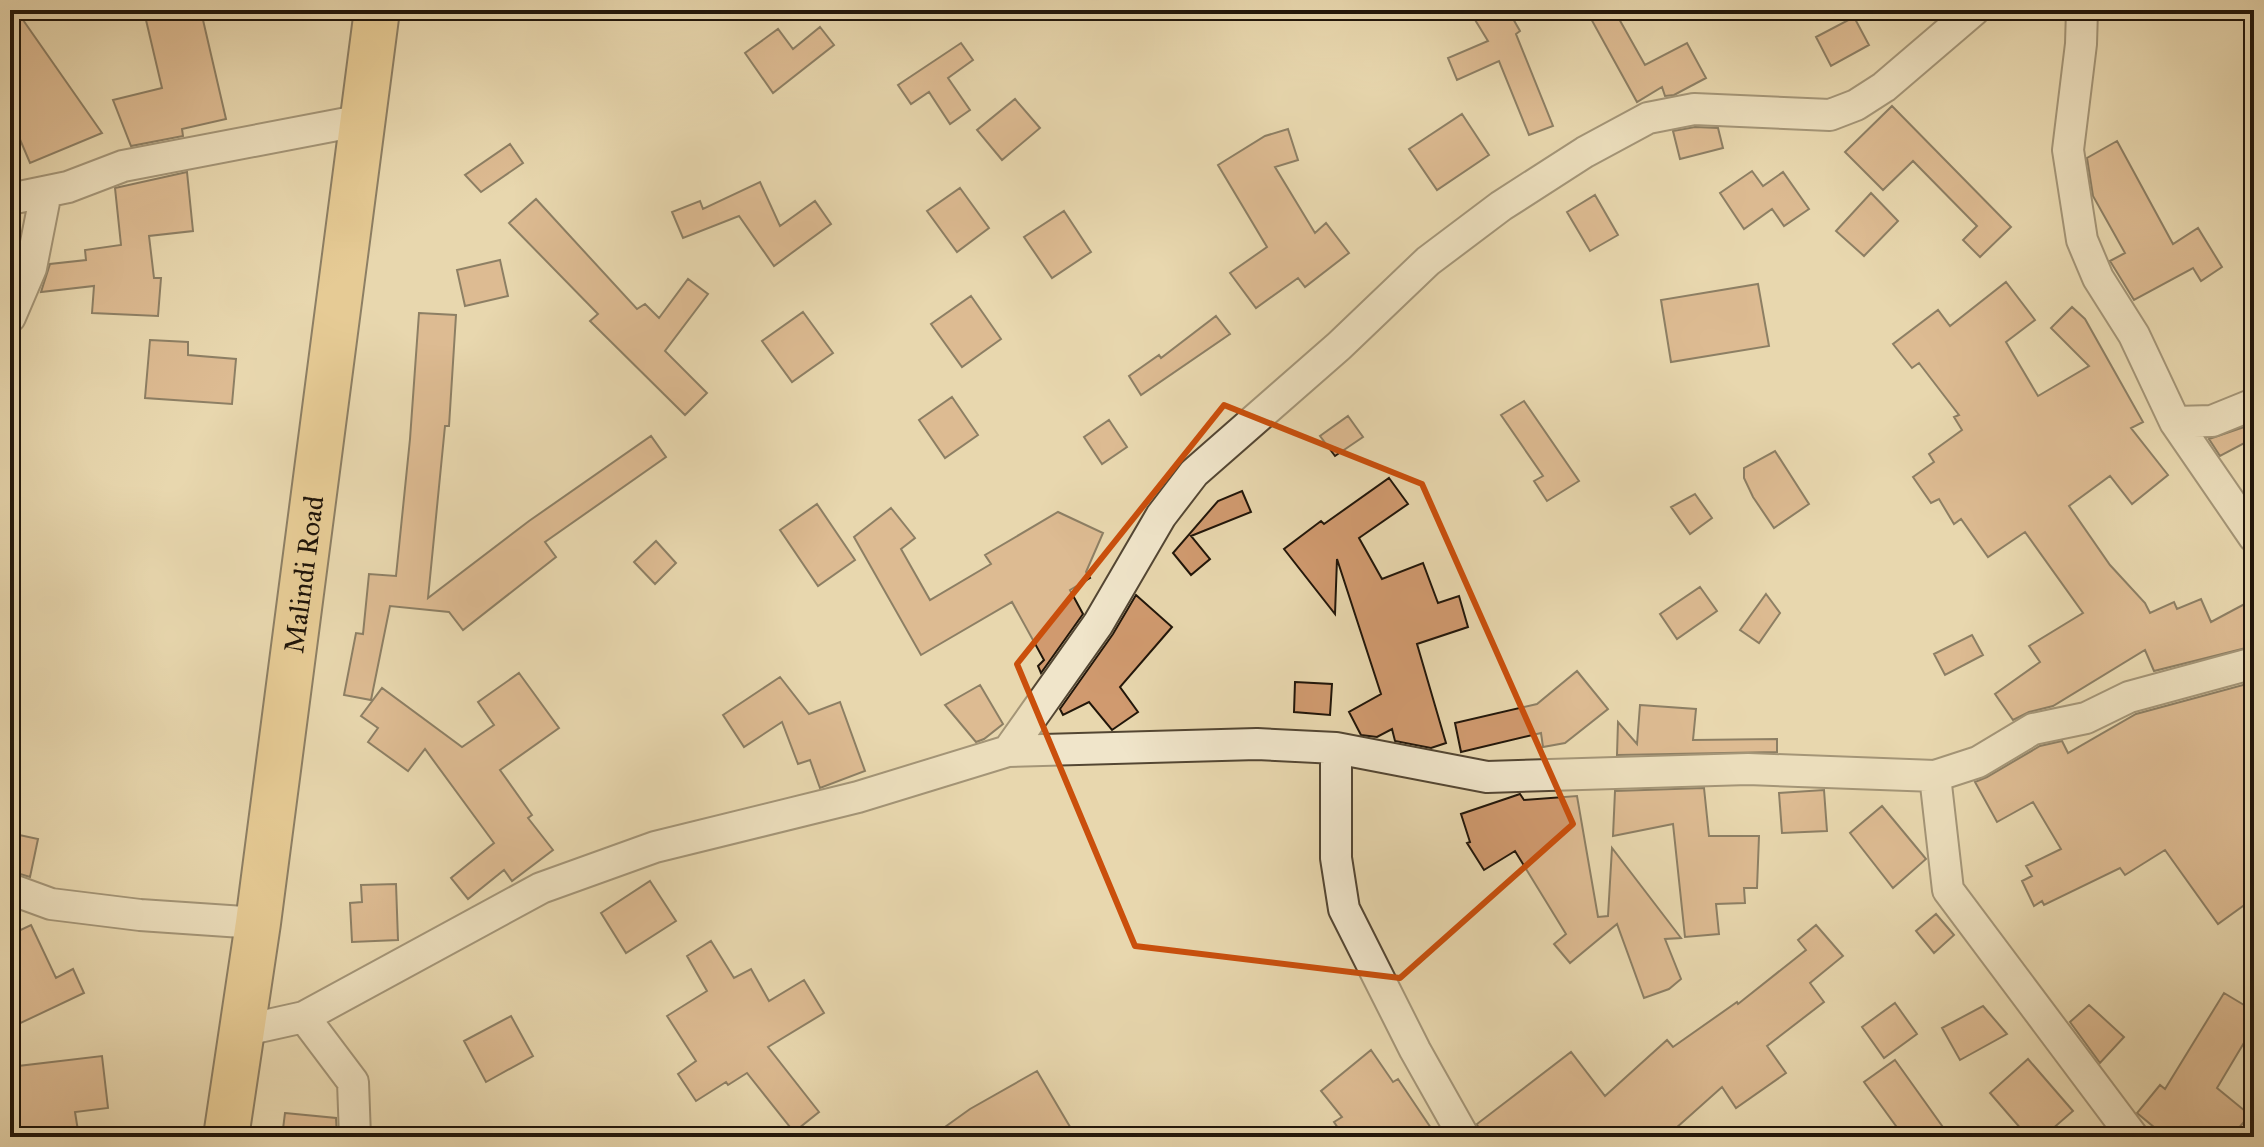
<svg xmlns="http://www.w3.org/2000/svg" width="2264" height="1147" viewBox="0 0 2264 1147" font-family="'IM FELL Great Primer',serif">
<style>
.building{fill:#d09a6f;stroke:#21160a;stroke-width:2}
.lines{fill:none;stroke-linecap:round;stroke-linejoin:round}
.street-casing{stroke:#534633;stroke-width:34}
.highway-casing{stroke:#21160a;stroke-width:48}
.street{stroke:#f0e5ca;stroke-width:30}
.highway{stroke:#e4bc77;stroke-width:44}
.marked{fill:none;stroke:#ca4f0c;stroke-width:6;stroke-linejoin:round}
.labels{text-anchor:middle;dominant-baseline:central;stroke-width:8;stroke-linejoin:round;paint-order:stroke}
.street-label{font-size:28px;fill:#21160a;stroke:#f0e5ca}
</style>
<rect width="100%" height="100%" fill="#e8d7ae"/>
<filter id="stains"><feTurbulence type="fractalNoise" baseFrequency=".0025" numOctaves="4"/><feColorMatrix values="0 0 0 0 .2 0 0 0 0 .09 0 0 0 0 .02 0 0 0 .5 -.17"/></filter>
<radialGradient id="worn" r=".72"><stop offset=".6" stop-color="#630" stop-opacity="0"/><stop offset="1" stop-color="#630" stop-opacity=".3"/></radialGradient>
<!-- building -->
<path class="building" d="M 10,10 L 16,10 L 102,133 L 30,163 L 10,116 Z
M 1469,10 L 1508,10 L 1520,31 L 1516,34 L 1553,126 L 1529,135 L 1499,61 L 1457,80 L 1448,58 L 1488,41 Z
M 1603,10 L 1614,10 L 1645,65 L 1687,43 L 1706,78 L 1674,95 L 1665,96 L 1662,87 L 1637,102 L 1590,17 Z
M 1854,17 L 1869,45 L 1831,66 L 1816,37 Z
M 146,20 L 203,20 L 226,119 L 182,129 L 183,136 L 131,146 L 113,100 L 162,88 Z
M 820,27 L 834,45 L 773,93 L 745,53 L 778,29 L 793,49 Z
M 961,43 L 973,60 L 948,78 L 970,110 L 950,124 L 929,92 L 911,104 L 898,85 Z
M 1015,99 L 1040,128 L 1002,160 L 977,130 Z
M 1892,106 L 2011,227 L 1980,257 L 1963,240 L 1977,226 L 1913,161 L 1883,190 L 1845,152 Z
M 1462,114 L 1489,155 L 1437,190 L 1409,149 Z
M 1695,127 L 1718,128 L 1723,148 L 1680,159 L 1673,131 Z
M 1288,129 L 1298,160 L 1275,167 L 1315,233 L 1326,223 L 1349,253 L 1305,287 L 1298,278 L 1256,308 L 1230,273 L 1267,247 L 1218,165 L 1265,136 Z
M 2117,141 L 2173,244 L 2198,228 L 2222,267 L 2201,281 L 2193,268 L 2134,300 L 2110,261 L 2125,253 L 2093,196 L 2087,158 Z
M 510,144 L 523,163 L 481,192 L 465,175 Z
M 1752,171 L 1763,186 L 1783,172 L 1809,209 L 1784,226 L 1772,209 L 1744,229 L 1720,193 Z
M 187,172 L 193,231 L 149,236 L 154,278 L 161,278 L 158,316 L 92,313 L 94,286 L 41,292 L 50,264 L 86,260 L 85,250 L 121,245 L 115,188 Z
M 760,182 L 780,226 L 815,201 L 831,224 L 774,266 L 739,216 L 683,238 L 672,212 L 700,201 L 703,209 Z
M 960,188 L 989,228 L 957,252 L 927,211 Z
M 1871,193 L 1898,221 L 1864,256 L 1836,231 Z
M 1595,195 L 1618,235 L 1590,251 L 1567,212 Z
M 536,199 L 637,309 L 645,304 L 659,318 L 688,279 L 708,294 L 665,351 L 707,393 L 685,415 L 590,321 L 598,314 L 509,223 Z
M 1064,211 L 1091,252 L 1052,278 L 1024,237 Z
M 500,260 L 508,296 L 465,306 L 457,270 Z
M 2006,282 L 2035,320 L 2006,342 L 2038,396 L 2089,366 L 2051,328 L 2072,307 L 2085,319 L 2143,422 L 2131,428 L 2168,475 L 2132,504 L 2110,476 L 2069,506 L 2110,565 L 2145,603 L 2150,613 L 2174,602 L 2177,609 L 2201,599 L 2211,622 L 2254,599 L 2254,646 L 2154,671 L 2145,650 L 2053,706 L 2029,712 L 2013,720 L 1995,694 L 2040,662 L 2029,646 L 2083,613 L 2025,532 L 1988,557 L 1961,519 L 1954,524 L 1939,499 L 1931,503 L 1913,477 L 1934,462 L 1929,454 L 1962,430 L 1954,417 L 1959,415 L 1919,363 L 1912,368 L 1893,344 L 1938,310 L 1950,326 Z
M 1758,284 L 1769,346 L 1671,362 L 1661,300 Z
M 971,296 L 1001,339 L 962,367 L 931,324 Z
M 803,312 L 833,353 L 792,382 L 762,341 Z
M 419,313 L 456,315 L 449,426 L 445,426 L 428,598 L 529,521 L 651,436 L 666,457 L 545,542 L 556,557 L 463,630 L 449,612 L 390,606 L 371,700 L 344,695 L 356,633 L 363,634 L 369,574 L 396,576 L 410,439 Z
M 1216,316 L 1230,334 L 1141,395 L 1129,376 L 1159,355 L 1161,358 Z
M 150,340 L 188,342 L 188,355 L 236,359 L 232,404 L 145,398 Z
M 952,397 L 978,435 L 945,458 L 919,420 Z
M 1524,401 L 1579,481 L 1547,501 L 1534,481 L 1543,476 L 1501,415 Z
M 1348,416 L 1363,437 L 1335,456 L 1320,436 Z
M 1109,420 L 1127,447 L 1102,464 L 1084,437 Z
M 2250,425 L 2254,438 L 2220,456 L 2209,439 Z
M 1775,451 L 1809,504 L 1774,528 L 1753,497 L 1744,478 L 1744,468 Z
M 1389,478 L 1408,504 L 1359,538 L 1382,579 L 1423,563 L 1438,603 L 1459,596 L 1468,627 L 1417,644 L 1446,743 L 1431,748 L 1395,741 L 1392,729 L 1377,737 L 1361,735 L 1349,712 L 1381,694 L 1337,559 L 1335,614 L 1284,549 L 1321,521 L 1324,524 Z
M 1242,491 L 1251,512 L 1191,536 L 1210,559 L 1191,575 L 1173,553 L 1218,501 Z
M 1695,494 L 1712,518 L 1690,534 L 1671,507 Z
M 817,504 L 855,560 L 818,586 L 780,530 Z
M 891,508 L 915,538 L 901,549 L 930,600 L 991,564 L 985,555 L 1058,512 L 1103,533 L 1086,572 L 1090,578 L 1070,590 L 1083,614 L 1041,673 L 1038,666 L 1044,660 L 1012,602 L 921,655 L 854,537 Z
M 656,541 L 676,563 L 655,584 L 634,562 Z
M 1700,587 L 1717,611 L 1677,639 L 1660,614 Z
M 1766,594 L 1780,613 L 1759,643 L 1740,630 Z
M 1136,595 L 1172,627 L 1120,687 L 1138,712 L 1112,730 L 1089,702 L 1063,715 L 1060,709 L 1113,634 Z
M 1972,635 L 1983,655 L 1945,675 L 1934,654 Z
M 1577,671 L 1608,709 L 1565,743 L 1543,747 L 1541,733 L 1461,752 L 1455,723 L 1537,704 Z
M 519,673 L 559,728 L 500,770 L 532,815 L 528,818 L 553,850 L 512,881 L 504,870 L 468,899 L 451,878 L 494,843 L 425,749 L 408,771 L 368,742 L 378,728 L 361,716 L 382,688 L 462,747 L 494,725 L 478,702 Z
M 780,677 L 809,714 L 840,702 L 865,771 L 820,788 L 810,760 L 798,764 L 782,722 L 744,747 L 723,715 Z
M 1295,682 L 1332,684 L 1330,715 L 1294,712 Z
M 2254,682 L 2254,898 L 2218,924 L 2165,850 L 2125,875 L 2120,868 L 2044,905 L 2042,901 L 2034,906 L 2022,881 L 2032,876 L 2026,866 L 2061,849 L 2033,802 L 1997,822 L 1975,782 L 1987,777 L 2040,746 L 2062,741 L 2068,753 L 2136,714 Z
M 980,685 L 1003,724 L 984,739 L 976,742 L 945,705 Z
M 1640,705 L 1696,709 L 1693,740 L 1777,739 L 1777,752 L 1617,755 L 1618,722 L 1637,744 Z
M 1704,788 L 1709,836 L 1759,836 L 1757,888 L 1744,888 L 1745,903 L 1716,904 L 1719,934 L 1685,937 L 1673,824 L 1613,836 L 1615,791 Z
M 1824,790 L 1827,831 L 1782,833 L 1779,793 Z
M 1520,794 L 1524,800 L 1577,796 L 1598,917 L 1608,916 L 1612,848 L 1681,938 L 1665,939 L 1681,979 L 1669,989 L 1644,998 L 1617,924 L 1570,963 L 1554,944 L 1566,934 L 1515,851 L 1484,870 L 1467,843 L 1470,842 L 1461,814 Z
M 1882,806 L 1926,859 L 1893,888 L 1850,833 Z
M 10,833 L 38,839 L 30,877 L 10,871 Z
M 650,881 L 676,921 L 626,953 L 601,913 Z
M 396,884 L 398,940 L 352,942 L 350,903 L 362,902 L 361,885 Z
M 1936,914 L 1954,935 L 1934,953 L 1916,931 Z
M 31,925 L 56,978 L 73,969 L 84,993 L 10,1028 L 10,935 Z
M 1816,925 L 1843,956 L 1810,983 L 1824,1002 L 1767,1046 L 1786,1073 L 1736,1108 L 1722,1087 L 1666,1137 L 1482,1137 L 1477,1124 L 1571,1052 L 1605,1096 L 1667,1040 L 1673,1047 L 1737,1002 L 1738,1004 L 1806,950 L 1798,940 Z
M 711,941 L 734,978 L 751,969 L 769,1001 L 804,980 L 824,1013 L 768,1047 L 819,1112 L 794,1132 L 747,1073 L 728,1085 L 726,1082 L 696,1101 L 678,1074 L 696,1061 L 667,1016 L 707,991 L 687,956 Z
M 2224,993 L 2254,1011 L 2254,1026 L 2217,1088 L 2250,1115 L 2231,1137 L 2166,1137 L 2137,1113 L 2160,1085 L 2165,1089 Z
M 1895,1003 L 1917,1034 L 1884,1058 L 1862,1027 Z
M 2089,1005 L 2124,1037 L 2100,1063 L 2070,1022 Z
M 1983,1006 L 2007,1034 L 1960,1060 L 1942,1028 Z
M 511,1016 L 533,1056 L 486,1082 L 464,1041 Z
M 1371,1050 L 1393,1082 L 1398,1079 L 1437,1137 L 1344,1137 L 1334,1122 L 1342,1117 L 1321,1091 Z
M 102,1056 L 108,1108 L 75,1112 L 79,1137 L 10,1137 L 10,1067 Z
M 2028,1059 L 2073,1111 L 2043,1137 L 2028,1137 L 1990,1093 Z
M 1895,1060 L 1950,1137 L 1904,1137 L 1864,1082 Z
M 1037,1071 L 1076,1137 L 931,1137 L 970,1109 Z
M 285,1113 L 336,1118 L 337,1137 L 282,1137 Z"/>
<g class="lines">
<defs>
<path id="street" d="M 2082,10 L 2081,44 L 2068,150 L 2082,240 L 2098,278 L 2134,335 L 2175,422 L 2254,537
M 10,199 L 68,187 L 123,166 L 363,120
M 10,317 L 31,268 L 46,192
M 2175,422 L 2212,421 L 2254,404
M 1336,748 L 1336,858 L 1344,909 L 1415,1050 L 1464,1137
M 1008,751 L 1257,744 L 1336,748 L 1487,777 L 1748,769 L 1935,776 L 1978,762 L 2033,729 L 2086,718 L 2129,697 L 2254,663
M 1935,776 L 1948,890 L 2133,1137
M 10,889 L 51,904 L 140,915 L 258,923
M 304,1017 L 353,1082 L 355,1137
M 241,1031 L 304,1017 L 541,888 L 655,847 L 858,797 L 1008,751 L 1098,624 L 1161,516 L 1194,473 L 1339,346 L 1428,261 L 1501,206 L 1585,152 L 1648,118 L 1694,109 L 1830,115 L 1856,105 L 1884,87 L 1974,10"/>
<g id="highway">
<path id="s1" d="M 226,1137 L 258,923 L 377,10"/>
</g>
</defs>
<!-- street casing -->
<use href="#street" class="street-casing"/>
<!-- highway casing -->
<use href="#highway" class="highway-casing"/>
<!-- street -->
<use href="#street" class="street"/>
<!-- highway -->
<use href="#highway" class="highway"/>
</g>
<!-- marked area -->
<path d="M0 0H2264V1147H0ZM 1224,405 L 1422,484 L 1573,824 L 1400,978 L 1135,946 L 1017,664 Z" fill="#e8d7ae" fill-opacity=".55" fill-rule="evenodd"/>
<path class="marked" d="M 1224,405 L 1422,484 L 1573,824 L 1400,978 L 1135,946 L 1017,664 Z"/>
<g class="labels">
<!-- street labels -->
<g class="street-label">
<text stroke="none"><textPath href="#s1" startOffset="568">Malindi Road</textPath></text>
</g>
</g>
<!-- margin -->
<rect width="2264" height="1147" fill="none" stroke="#e8d7ae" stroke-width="40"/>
<rect x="12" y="12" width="2240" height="1123" fill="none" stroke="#21160a" stroke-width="4"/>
<rect x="20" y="20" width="2224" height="1107" fill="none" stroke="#21160a" stroke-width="2"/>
<rect width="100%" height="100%" filter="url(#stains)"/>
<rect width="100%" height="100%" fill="url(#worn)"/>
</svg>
